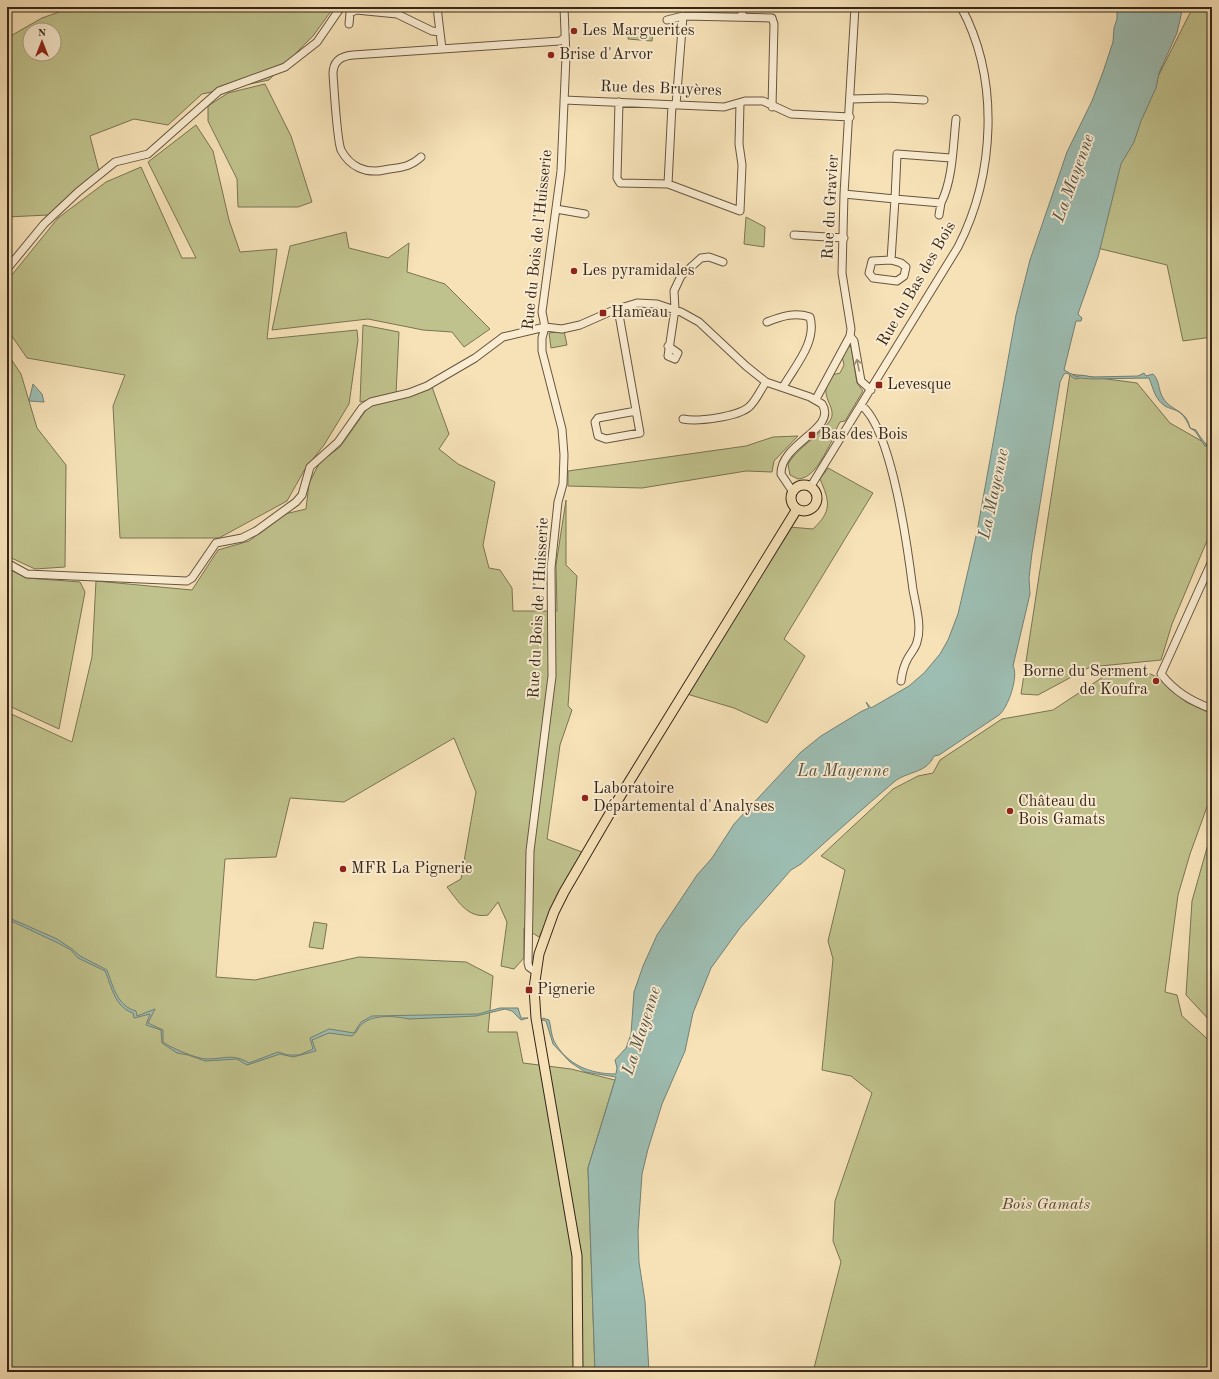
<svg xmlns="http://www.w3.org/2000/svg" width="1219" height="1379" viewBox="0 0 1219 1379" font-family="'Old Standard TT',serif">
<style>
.green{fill:#c0c28d;stroke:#7a7453;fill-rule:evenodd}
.water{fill:#9dbdb2;stroke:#738175}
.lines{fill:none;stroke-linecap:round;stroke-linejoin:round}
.minor-casing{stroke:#665541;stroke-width:9}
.major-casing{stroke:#352619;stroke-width:11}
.minor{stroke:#faecd1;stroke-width:7}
.major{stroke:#f7e2b8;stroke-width:9}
.oneway{stroke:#988975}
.poi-dot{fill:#8f2418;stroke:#faecd1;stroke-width:1.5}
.labels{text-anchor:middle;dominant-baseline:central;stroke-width:4;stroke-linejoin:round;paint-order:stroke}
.poi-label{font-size:16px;fill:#352619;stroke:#faecd1;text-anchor:start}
.street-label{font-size:16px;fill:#352619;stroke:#faecd1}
.park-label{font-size:16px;font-style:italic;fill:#584d36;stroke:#faecd1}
.water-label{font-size:17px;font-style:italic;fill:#545347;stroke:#faecd1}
</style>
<rect width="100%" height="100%" fill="#f7e2b8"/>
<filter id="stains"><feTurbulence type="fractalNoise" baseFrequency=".005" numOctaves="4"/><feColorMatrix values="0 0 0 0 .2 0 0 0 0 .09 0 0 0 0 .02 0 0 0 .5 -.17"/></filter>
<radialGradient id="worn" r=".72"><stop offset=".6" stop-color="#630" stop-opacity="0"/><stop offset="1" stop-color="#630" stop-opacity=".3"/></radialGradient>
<!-- green -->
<path class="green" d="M 73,7 L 334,7 L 313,36 L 269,80 L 202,94 L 168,125 L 134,119 L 90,136 L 99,171 L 48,215 L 7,217 L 7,38 L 42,18 ZM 30,30 L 54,30 L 54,54 L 30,54 Z
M 1193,7 L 1212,7 L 1212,337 L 1183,341 L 1167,265 L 1093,247 L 1120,152 Z
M 629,28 L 653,29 L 652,41 L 628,39 Z
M 265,84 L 291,136 L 312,202 L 298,207 L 238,207 L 237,179 L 208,121 L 208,106 L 228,93 Z
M 196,125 L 213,151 L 229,220 L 240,252 L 277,249 L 267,339 L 357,330 L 358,340 L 349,404 L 324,445 L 305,469 L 287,501 L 219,538 L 120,538 L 113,406 L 125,375 L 27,358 L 7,329 L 7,281 L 58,218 L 106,182 L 141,167 L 182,258 L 196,258 L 148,162 Z
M 746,217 L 765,227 L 764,247 L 744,244 Z
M 346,232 L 349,248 L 388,258 L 409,243 L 407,272 L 445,284 L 490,329 L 464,347 L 452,332 L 423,330 L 368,319 L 272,330 L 290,246 Z
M 363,325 L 399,332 L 396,394 L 360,402 Z
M 564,331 L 567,345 L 551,348 L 549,333 Z
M 849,346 L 851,347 L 857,383 L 863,391 L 845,421 L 840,422 L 832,437 L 832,441 C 824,454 815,478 798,479 L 790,475 L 788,464 C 798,447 817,438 829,422 C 837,412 827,403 826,393 C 825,387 830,380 832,375 L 840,373 L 844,365 L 842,356 Z
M 7,353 L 21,374 L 37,428 L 66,465 L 65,567 L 35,569 L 7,556 Z
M 1070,374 L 1137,383 L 1170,423 L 1212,447 L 1212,534 L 1209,536 L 1172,624 L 1161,660 L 1090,667 L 1038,695 L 1021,694 Z
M 432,387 L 449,434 L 439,449 L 458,464 L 495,482 L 483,545 L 489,568 L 500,570 L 512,588 L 513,611 L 557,611 L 556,565 L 566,500 L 566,565 L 577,576 L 568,706 L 572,710 L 560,745 L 547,839 L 582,852 L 539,937 L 524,928 L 524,958 L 514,969 L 501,966 L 507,922 L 498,902 L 488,915 C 468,919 458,901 447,887 L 461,879 L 476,792 L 454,738 L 344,802 L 290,798 L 276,857 L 225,859 L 216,977 L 255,980 L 359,957 L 466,962 L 493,976 L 488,1032 L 517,1032 L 523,1063 L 571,1069 L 615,1080 L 588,1168 L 595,1372 L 7,1372 L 7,712 L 72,742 L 92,657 L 96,581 L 192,590 L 218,550 L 249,541 L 285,514 L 306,509 L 309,483 L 320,462 L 340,447 L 369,406 Z
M 798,436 L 774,461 L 772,472 L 746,471 L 642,488 L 568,486 L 568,471 L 746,446 L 773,437 Z
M 828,468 L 873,493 L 784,639 L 805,656 L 767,723 L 734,708 L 687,694 L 789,527 L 813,529 C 832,511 830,502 820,479 Z
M 7,568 L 27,578 L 80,582 L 85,592 L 59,729 L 7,705 Z
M 1118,670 L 1136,670 L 1146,672 L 1159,678 L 1186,702 L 1212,714 L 1212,793 L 1190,854 L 1178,895 L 1165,992 L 1177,995 L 1182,1016 L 1212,1043 L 1212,1372 L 813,1372 L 841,1262 L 833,1241 L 835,1201 L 872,1093 L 851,1076 L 822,1070 L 833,959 L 828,941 L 845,870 L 821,856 L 893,789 L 918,776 L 933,773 L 940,760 L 1002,719 L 1053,710 L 1106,675 Z
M 1212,830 L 1212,1023 L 1186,995 L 1192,901 Z
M 314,922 L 327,924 L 323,949 L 309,947 Z"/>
<!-- water -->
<path class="water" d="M 1117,7 L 1183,7 L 1182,11 L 1177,33 L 1159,73 L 1156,88 L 1141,121 L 1134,142 L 1121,164 L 1098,257 L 1080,308 L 1078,314 L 1082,318 L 1081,321 L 1076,321 L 1064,370 L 1077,377 L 1081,375 L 1092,377 L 1138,376 L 1144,373 L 1146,376 L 1153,374 C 1160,381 1158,390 1163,398 C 1172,412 1186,409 1190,428 L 1196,430 C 1199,436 1203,440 1207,446 L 1212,447 L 1205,446 L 1195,431 L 1190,428 C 1180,402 1169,415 1158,399 C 1154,394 1152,385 1149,378 L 1091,379 L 1081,378 L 1075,379 L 1067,373 L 1064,374 L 1060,382 L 1032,553 L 1029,578 L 1030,594 L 1013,666 C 1019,676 1008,708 999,715 L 939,755 L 934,756 C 926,774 907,771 894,782 C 862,809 832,836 801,864 L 791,870 L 740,928 L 711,968 L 693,1013 L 685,1051 L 662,1104 L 648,1149 L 642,1174 L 638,1232 L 639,1262 L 645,1301 L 649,1372 L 595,1372 L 588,1168 L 616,1077 L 585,1072 L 570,1062 L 553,1044 L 546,1021 L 542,1020 L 543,1018 L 549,1020 C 551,1026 551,1035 554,1041 C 567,1065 590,1074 616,1074 L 617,1068 L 615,1060 L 626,1048 L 631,1034 L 634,992 L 643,966 L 657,935 L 697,875 L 712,858 L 734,824 L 801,752 L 821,736 L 862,711 L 869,708 L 866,702 L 871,708 L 909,686 L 924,673 L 940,654 L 948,640 L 958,614 L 977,532 L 1016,315 L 1030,260 L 1067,152 L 1092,101 L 1103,72 L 1113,42 L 1114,28 L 1117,19 Z
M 33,384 L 42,394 L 44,402 L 29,401 Z
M 7,917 L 57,939 L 72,949 L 80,956 L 107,970 C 113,986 117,1006 136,1011 L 137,1016 L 155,1009 L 148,1023 L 163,1030 L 163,1042 C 171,1048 197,1059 207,1059 C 224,1059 233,1053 249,1063 L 278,1052 L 288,1055 L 299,1055 L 313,1049 L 310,1038 L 329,1029 L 354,1033 L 361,1022 L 372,1016 L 478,1014 L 500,1008 L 518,1008 L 521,1018 L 528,1018 L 521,1020 L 512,1011 L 505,1009 L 476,1016 L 409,1019 C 395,1016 374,1014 362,1024 C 358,1027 357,1033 352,1036 L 329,1033 L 312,1040 L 316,1051 L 293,1057 L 280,1054 L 247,1065 L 237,1059 L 205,1061 L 188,1055 L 177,1053 L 162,1043 L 161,1030 L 146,1025 L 150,1014 L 134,1018 L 133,1013 C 115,1007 112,988 105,971 L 78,958 L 71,950 L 58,943 L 7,919 Z"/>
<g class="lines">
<defs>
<path id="minor" d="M 437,7 L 442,49
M 742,17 L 742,7
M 667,20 L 683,16 L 772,18 L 774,24 L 772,107
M 349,24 L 350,13 L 356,10 L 397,14 L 432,31 L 440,32
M 851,99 L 887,98 L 924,100
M 564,100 L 724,107 L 745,101 L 763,101 L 791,114 L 850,117
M 619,102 L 617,178 L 620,183 L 668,184 L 740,211 L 742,165 L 739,144 L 740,103
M 676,105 L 683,16
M 421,157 C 409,168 400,167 384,170 C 366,174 350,167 341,150 C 337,140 334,88 333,74 C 333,61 341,56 353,55 L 560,41 L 564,38
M 668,184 L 672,105
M 844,194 L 895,199 L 897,154 L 951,158
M 556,209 L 585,214
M 939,215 L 941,203
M 794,235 L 844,238
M 891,260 L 901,263 L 906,267 L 904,276 L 897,281 L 873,278 L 869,273 L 872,261 L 891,260 L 895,199 L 941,203 C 953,179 953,146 956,119
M 7,269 L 44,224 L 78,192 L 115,162 L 148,154 L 219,91 L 285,67 L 317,42 L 341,7
M 618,309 L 640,433 L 606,439 L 598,436 L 595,422 L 598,418 L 636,411
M 767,322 C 782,316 795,312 810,317 C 817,342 795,366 783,387
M 850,336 L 854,341 L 861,381 L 871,390
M 668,346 L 678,353 L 675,359 L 668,356 L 675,309 L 674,291 L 681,276 L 701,258 L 709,257 L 723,262
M 816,399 L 850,336 L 851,329 L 842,273 L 844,194 L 855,7
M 861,405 C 892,429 908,550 913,590 C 916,606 922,627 917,642 C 916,647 911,653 908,658 C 904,665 902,673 901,681
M 683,419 C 697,422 737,417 749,407 C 756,401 761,389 766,382
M 811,486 L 958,247 C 995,175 1000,79 961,7
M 1212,561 L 1161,674 C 1175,692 1191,701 1212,709
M 7,563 L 27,574 L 187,581 L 192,578 L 216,543 L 242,538 L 256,531 L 296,502 L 302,495 L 310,467 L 338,442 L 362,408 L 371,402 L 409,393 L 427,386 L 475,358 L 503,337 L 545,327 L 562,329 L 580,325 L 614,310 L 637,303 L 657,304 L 681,312 L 699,322 L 746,366 L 766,382 L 810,397 L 822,404 C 838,429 780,443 781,474 L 793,492
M 536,972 L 529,967 L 528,963 L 530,851 L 552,676 L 551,568 L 558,502 L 563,484 L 564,455 L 562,429 L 542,351 L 542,338 L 545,327 L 542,312 L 561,171 L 566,57 L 564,7"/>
<path id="major" d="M791 498a13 13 0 1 1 26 0a13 13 0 1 1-26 0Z
M 578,1372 L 577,1256 L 536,1018 L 534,988 L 539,954 L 554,912 L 564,892 L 613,808 L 797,509"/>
</defs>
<!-- minor casing -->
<use href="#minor" class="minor-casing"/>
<!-- major casing -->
<use href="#major" class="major-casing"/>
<!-- minor -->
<use href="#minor" class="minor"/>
<!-- major -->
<use href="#major" class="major"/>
</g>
<!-- one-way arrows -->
<defs><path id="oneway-shaft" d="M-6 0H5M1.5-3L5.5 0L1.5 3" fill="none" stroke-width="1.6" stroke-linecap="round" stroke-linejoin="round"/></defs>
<use class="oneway" href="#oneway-shaft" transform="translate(858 365) rotate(-101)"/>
<!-- markers -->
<g class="poi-dot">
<circle cx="574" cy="31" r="4"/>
<circle cx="551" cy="55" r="4"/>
<circle cx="574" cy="271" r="4"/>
<rect x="599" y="309" width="8" height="8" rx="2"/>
<rect x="875" y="381" width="8" height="8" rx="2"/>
<rect x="808" y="431" width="8" height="8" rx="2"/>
<circle cx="1156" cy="681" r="4"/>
<circle cx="585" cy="798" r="4"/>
<circle cx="1010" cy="811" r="4"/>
<circle cx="343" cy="869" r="4"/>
<rect x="525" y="986" width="8" height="8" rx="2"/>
</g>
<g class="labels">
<!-- poi labels -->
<g class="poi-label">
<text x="582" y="31">Les Marguerites</text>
<text x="559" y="55">Brise d'Arvor</text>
<text x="582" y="271">Les pyramidales</text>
<text x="611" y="313">Hameau</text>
<text x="887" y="385">Levesque</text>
<text x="820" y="435">Bas des Bois</text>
<text x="1148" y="672" text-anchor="end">Borne du Serment<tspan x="1148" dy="18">de Koufra</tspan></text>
<text x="593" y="789">Laboratoire<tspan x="593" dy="18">Départemental d'Analyses</tspan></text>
<text x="1018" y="802">Château du<tspan x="1018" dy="18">Bois Gamats</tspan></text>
<text x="351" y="869">MFR La Pignerie</text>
<text x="537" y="990">Pignerie</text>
</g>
<!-- street labels -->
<g class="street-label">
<text transform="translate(661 89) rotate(2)">Rue des Bruyères</text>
<text transform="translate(831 207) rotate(-87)">Rue du Gravier</text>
<text transform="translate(538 240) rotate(-84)">Rue du Bois de l'Huisserie</text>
<text transform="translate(917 284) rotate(-60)">Rue du Bas des Bois</text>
<text transform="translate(539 608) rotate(-87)">Rue du Bois de l'Huisserie</text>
</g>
<!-- park labels -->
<g class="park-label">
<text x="1046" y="1205">Bois Gamats</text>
</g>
<!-- water labels -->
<g class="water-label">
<text transform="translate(1074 178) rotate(-70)">La Mayenne</text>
<text transform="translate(994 494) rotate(-78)">La Mayenne</text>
<text x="843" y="771">La Mayenne</text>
<text transform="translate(642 1031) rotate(-72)">La Mayenne</text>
</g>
</g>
<!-- margin -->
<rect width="1219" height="1379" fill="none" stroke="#f7e2b8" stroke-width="24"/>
<rect x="8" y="8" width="1203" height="1363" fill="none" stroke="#352619" stroke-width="2"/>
<rect x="12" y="12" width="1195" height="1355" fill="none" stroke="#352619"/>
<!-- north arrow -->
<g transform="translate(42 42)"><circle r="19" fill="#faecd1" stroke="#ab9d87"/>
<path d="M0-3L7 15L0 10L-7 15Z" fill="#8f2418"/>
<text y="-6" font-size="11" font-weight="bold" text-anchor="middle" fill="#352619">N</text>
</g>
<rect width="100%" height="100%" filter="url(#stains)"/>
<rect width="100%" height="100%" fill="url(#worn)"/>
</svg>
